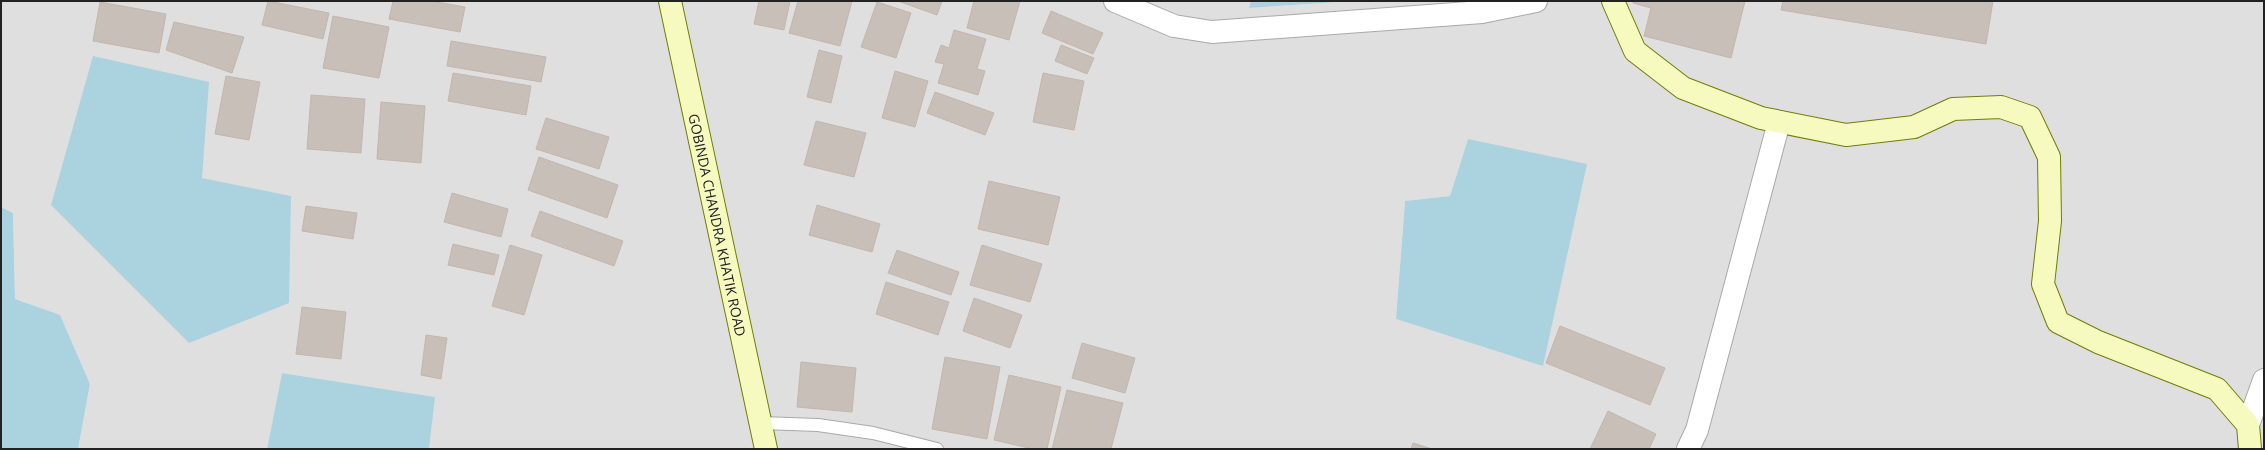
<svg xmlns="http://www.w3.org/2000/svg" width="2265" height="450" viewBox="0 0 2265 450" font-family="'Open Sans',sans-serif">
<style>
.residential{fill:#e0dfdf;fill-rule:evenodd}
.water{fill:#aad3df}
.building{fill:#c7bfb8;stroke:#c4b6ab}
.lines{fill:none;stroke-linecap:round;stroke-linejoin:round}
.lane-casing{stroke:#a9a9a9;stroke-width:14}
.street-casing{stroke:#a9a9a9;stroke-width:24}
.secondary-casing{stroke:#707d05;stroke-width:24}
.lane{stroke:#fff;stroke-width:12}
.street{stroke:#fff;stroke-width:22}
.secondary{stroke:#f7fabf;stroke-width:22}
.labels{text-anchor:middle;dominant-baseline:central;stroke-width:4;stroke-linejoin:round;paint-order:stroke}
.street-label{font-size:14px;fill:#222;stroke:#fff}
</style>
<rect width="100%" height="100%" fill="#f2efe9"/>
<!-- residential -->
<path class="residential" d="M 1,1 L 1251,1 L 1249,8 L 1354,1 L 2264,1 L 2264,449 L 429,449 L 434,397 L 282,373 L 267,449 L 78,449 L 90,384 L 60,316 L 15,299 L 13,213 L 1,207 ZM 1468,139 L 1543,365 L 1396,319 L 1405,201 L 1450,196 Z"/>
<!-- water -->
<path class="water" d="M 1251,1 L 1354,1 L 1249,8 Z
M 93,56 L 209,82 L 202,178 L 291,196 L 289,303 L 189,343 L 51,205 Z
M 1468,139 L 1587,164 L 1543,366 L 1396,319 L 1405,201 L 1450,196 Z
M 1,207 L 13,213 L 15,299 L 60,315 L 90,384 L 78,449 L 1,449 Z
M 282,373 L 435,397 L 429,449 L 267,449 Z"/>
<!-- building -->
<path class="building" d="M 268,1 L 329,13 L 323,39 L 262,25 Z
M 393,1 L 431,1 L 465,7 L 460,32 L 389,19 Z
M 759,1 L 790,1 L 784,30 L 754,24 Z
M 798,1 L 852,1 L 840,46 L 789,33 Z
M 898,1 L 942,1 L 937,15 Z
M 974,1 L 1020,1 L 1009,40 L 967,28 Z
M 1633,1 L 1745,1 L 1731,58 L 1644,36 L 1651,8 L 1633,3 Z
M 1783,1 L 1993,1 L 1986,44 L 1781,10 Z
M 100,2 L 166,14 L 159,53 L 93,41 Z
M 877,2 L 911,13 L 896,58 L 861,47 Z
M 1051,11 L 1103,33 L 1093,54 L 1042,33 Z
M 333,16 L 389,27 L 379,78 L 323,68 Z
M 174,22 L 244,37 L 232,73 L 166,50 Z
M 954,30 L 986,39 L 977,69 L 985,71 L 978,95 L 938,83 L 944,64 L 935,62 L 941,45 L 949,48 Z
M 451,41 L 546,57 L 541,82 L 447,66 Z
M 1061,45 L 1094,58 L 1087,74 L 1055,61 Z
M 819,50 L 842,56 L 831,103 L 807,97 Z
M 895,71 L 928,81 L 915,127 L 882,118 Z
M 453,73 L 531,86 L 526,115 L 448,101 Z
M 1043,73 L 1084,81 L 1074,130 L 1033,122 Z
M 226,76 L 260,82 L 249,140 L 215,134 Z
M 935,92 L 994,113 L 985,135 L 927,113 Z
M 311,95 L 365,99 L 361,153 L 307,149 Z
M 381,102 L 425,106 L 421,163 L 377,159 Z
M 546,118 L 609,137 L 599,169 L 536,149 Z
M 816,121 L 866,133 L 854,177 L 804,165 Z
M 539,157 L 618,185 L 607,218 L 528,190 Z
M 989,181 L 1060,197 L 1048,245 L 978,229 Z
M 452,193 L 508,209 L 501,237 L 444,222 Z
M 817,205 L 880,224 L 872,252 L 809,235 Z
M 306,206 L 357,213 L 353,239 L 302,231 Z
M 540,211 L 623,241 L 614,266 L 531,236 Z
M 453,244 L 499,255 L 494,275 L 448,265 Z
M 510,245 L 542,255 L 524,315 L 492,306 Z
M 982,245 L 1042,264 L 1030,302 L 970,285 Z
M 897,250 L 959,272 L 951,295 L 888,273 Z
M 886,282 L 949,302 L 938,335 L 876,314 Z
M 974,298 L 1022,315 L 1010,348 L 963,331 Z
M 302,307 L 346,312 L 341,359 L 296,354 Z
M 1560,326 L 1665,368 L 1650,405 L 1546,363 Z
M 426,335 L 447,338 L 441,379 L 421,375 Z
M 1082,343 L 1135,358 L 1125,393 L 1072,378 Z
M 945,357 L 1000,367 L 987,439 L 932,429 Z
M 801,362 L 856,368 L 852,412 L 797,407 Z
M 1009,375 L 1061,387 L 1047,449 L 1033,449 L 994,440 Z
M 1067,390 L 1123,403 L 1111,449 L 1052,449 Z
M 1608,411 L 1656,434 L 1649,449 L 1590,449 Z
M 1413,443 L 1432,449 L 1411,449 Z"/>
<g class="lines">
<defs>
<path id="lane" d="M 760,423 L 818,425 L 873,433 L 937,449"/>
<path id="street" d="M 1115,1 L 1174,26 L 1212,32 L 1482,12 L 1536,1
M 2248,425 L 2264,380
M 1688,449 L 1697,430 L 1779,122"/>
<g id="secondary">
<path id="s1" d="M 670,1 L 766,449"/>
<path d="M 1613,1 L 1635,51 L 1683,88 L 1761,118 L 1846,135 L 1914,127 L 1953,109 L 2001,107 L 2030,117 L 2049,157 L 2050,221 L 2043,284 L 2058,322 L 2098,342 L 2217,389 L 2248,425 L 2250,449"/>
</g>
</defs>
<!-- lane casing -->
<use href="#lane" class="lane-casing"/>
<!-- street casing -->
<use href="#street" class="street-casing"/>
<!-- secondary casing -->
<use href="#secondary" class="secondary-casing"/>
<!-- lane -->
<use href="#lane" class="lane"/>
<!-- street -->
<use href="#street" class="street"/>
<!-- secondary -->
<use href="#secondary" class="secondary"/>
</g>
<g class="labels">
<!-- street labels -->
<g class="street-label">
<text stroke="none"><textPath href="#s1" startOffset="229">GOBINDA CHANDRA KHATIK ROAD</textPath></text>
</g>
</g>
<!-- border -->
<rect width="2265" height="450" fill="none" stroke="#222222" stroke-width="4"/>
</svg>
